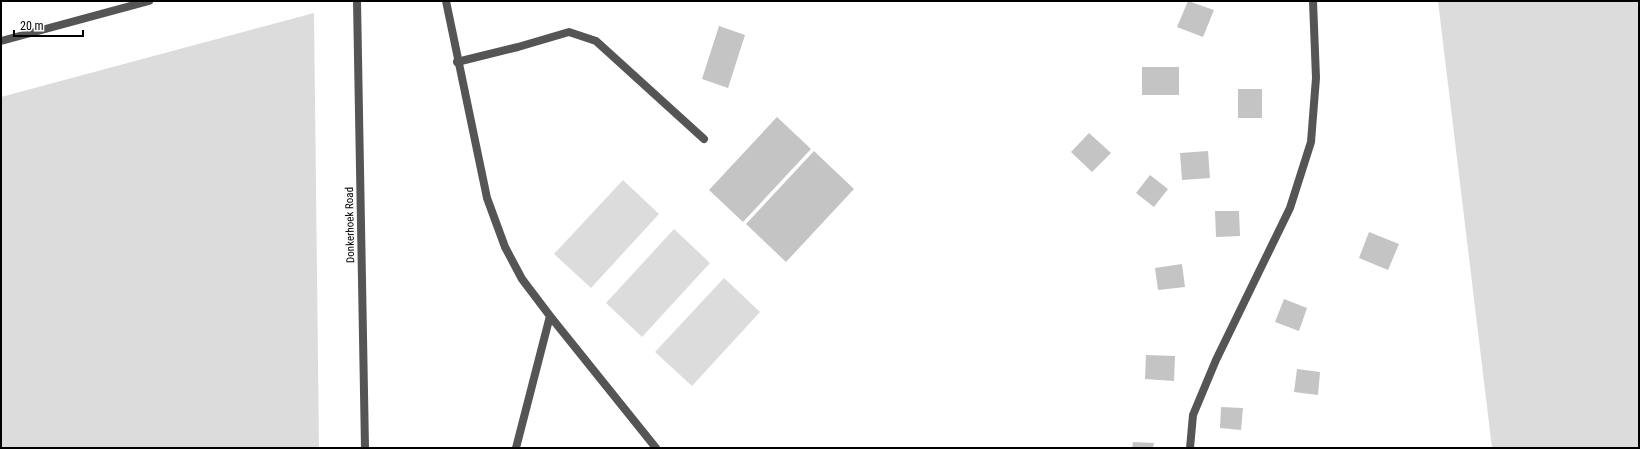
<svg xmlns="http://www.w3.org/2000/svg" width="1640" height="449" viewBox="0 0 1640 449" font-family="'Roboto Condensed',sans-serif">
<style>
.green{fill:#dcdcdc}
.building{fill:#c4c4c4}
.lines{fill:none;stroke-linecap:round;stroke-linejoin:round}
.service{stroke:#555;stroke-width:8}
.minor{stroke:#555;stroke-width:8}
.labels{text-anchor:middle;dominant-baseline:central;stroke-width:3;stroke-linejoin:round;paint-order:stroke}
.street-label{font-size:11px;fill:#000;stroke:#fff}
</style>
<rect width="100%" height="100%" fill="#fff"/>
<!-- green -->
<path class="green" d="M 1438,1 L 1639,1 L 1639,448 L 1492,448 Z
M 314,13 L 319,448 L 1,448 L 1,97 Z
M 623,180 L 659,214 L 591,288 L 554,254 Z
M 674,229 L 710,263 L 642,337 L 606,303 Z
M 724,278 L 760,312 L 692,386 L 655,352 Z"/>
<!-- building -->
<path class="building" d="M 1188,1 L 1214,10 L 1203,37 L 1177,27 Z
M 719,26 L 745,35 L 728,88 L 702,79 Z
M 1142,67 L 1179,67 L 1179,95 L 1142,95 Z
M 1238,89 L 1262,89 L 1262,118 L 1238,118 Z
M 777,117 L 811,149 L 743,222 L 709,190 Z
M 1089,133 L 1111,153 L 1092,172 L 1071,152 Z
M 814,151 L 854,189 L 786,262 L 746,224 Z
M 1208,151 L 1210,178 L 1182,180 L 1180,153 Z
M 1150,175 L 1168,189 L 1154,207 L 1136,193 Z
M 1215,211 L 1239,211 L 1240,236 L 1216,237 Z
M 1369,232 L 1399,244 L 1388,270 L 1359,258 Z
M 1182,264 L 1185,287 L 1158,290 L 1155,268 Z
M 1284,299 L 1307,308 L 1299,331 L 1275,322 Z
M 1146,355 L 1175,356 L 1174,381 L 1145,379 Z
M 1297,369 L 1320,372 L 1318,395 L 1294,392 Z
M 1221,407 L 1243,408 L 1241,430 L 1220,428 Z
M 1133,442 L 1154,443 L 1153,448 L 1132,448 Z"/>
<g class="lines">
<!-- service -->
<path class="service" d="M 457,62 L 518,47 L 569,32 L 596,41 L 704,139"/>
<!-- minor -->
<path class="minor" d="M 357,1 L 365,448
M 446,1 L 487,198 L 505,247 L 522,279 L 550,316 L 656,448
M 1,41 L 149,1
M 516,448 L 550,316
M 1190,448 L 1193,415 L 1216,360 L 1290,208 L 1311,142 L 1316,78 L 1313,1"/>
</g>
<g class="labels">
<!-- street labels -->
<g class="street-label">
<text transform="translate(350 225) rotate(-91)">Donkerhoek Road</text>
</g>
</g>
<!-- border -->
<rect width="1640" height="449" fill="none" stroke="#000000" stroke-width="4"/>
<!-- scale -->
<path d="M14 30v6h69v-6" fill="none" stroke="#000000" stroke-width="2"/>
<text x="20" y="30" font-size="12" fill="#000000" stroke="#ffffff" stroke-width="3" paint-order="stroke">20 m</text>
</svg>
